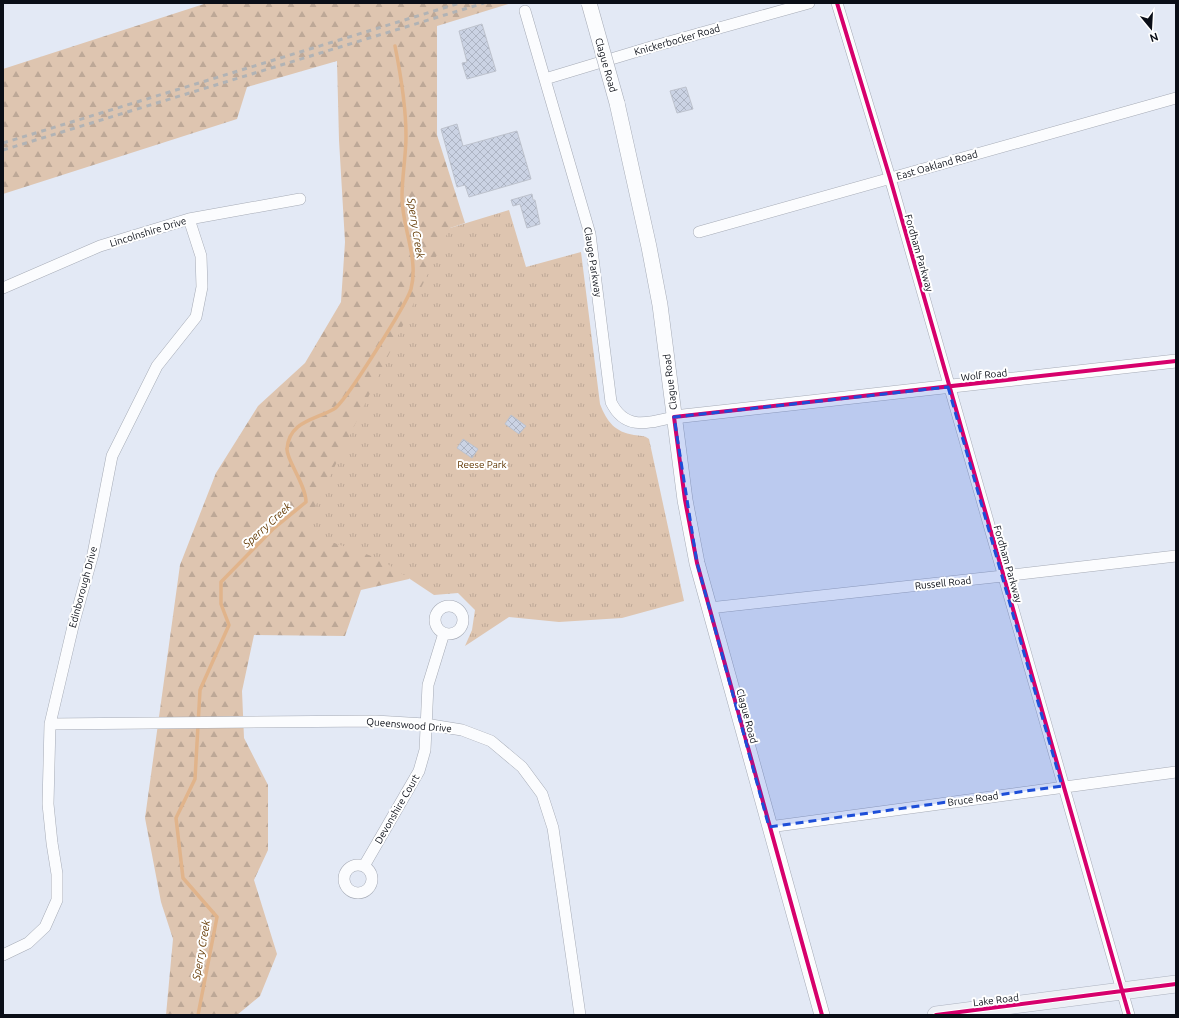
<svg xmlns="http://www.w3.org/2000/svg" width="1179" height="1018" viewBox="0 0 1179 1018" font-family="Ubuntu,sans-serif">
<style>
.forest{fill:url(#forest-firs)}
.park{fill:url(#park-tufts)}
.lines{fill:none;stroke-linecap:round;stroke-linejoin:round}
.stream{stroke:#e1b48b;stroke-width:3.5}
.building{fill:url(#building-cross-hatch);stroke:#bdc2cd}
.minor-casing{stroke:#a6abb6;stroke-width:12}
.tertiary-casing{stroke:#a6abb6;stroke-width:14}
.secondary-casing{stroke:#a6abb6;stroke-width:16}
.primary-casing{stroke:#adb3c0;stroke-width:18}
.minor{stroke:#fbfcfe;stroke-width:11}
.tertiary{stroke:#fbfcfe;stroke-width:13}
.secondary{stroke:#fbfcfe;stroke-width:15}
.primary{stroke:#edf0f6;stroke-width:17}
.rail{stroke:#b1b3b5;stroke-width:3;stroke-dasharray:5 5;stroke-linecap:butt}
.secondary-bridge-casing{stroke:#a6abb6;stroke-width:16;stroke-linecap:butt}
.secondary-bridge{stroke:#fbfcfe;stroke-width:15}
.cycleway-casing{stroke:#fff;stroke-width:6}
.cycleway{stroke:#d6006c;stroke-width:4}
.marked{fill:#1d4ed8;fill-opacity:0.2;stroke:#1d4ed8;stroke-width:3;stroke-dasharray:8 5;stroke-linejoin:round}
.labels{text-anchor:middle;dominant-baseline:central;stroke-width:4;stroke-linejoin:round;paint-order:stroke}
.street-label{font-size:10px;fill:#0a0e17;stroke:#fff}
.park-label{font-size:10px;fill:#5f3500;stroke:#fff}
.water-label{font-size:11px;font-style:italic;fill:#643902;stroke:#fff}
</style>
<defs>
<pattern id="forest-firs" width="22" height="20" patternUnits="userSpaceOnUse"><rect width="22" height="20" fill="#dec5b0"/><path d="M5 1l3.5 6h-7zM16 11l3.5 6h-7z" fill="#bda897"/></pattern>
<pattern id="park-tufts" width="24" height="20" patternUnits="userSpaceOnUse"><rect width="24" height="20" fill="#dec5b0"/><path d="M3 7l-1-3M5 7V3M7 7l1-3M15 17l-1-3M17 17v-4M19 17l1-3" fill="none" stroke="#bda897"/></pattern>
<pattern id="building-cross-hatch" width="8" height="8" patternUnits="userSpaceOnUse"><rect width="8" height="8" fill="#cbd3e4"/><path d="M0 0l8 8M0 8l8-8" fill="none" stroke="#adb4c3"/></pattern>
</defs>
<rect width="100%" height="100%" fill="#e3e9f5"/>
<!-- forest -->
<path class="forest" d="M 207,3 L 512,3 L 437,26 L 437,135 L 465,223 L 450,228 L 409,579 L 361,590 L 345,636 L 254,635 L 242,691 L 244,738 L 268,785 L 268,850 L 254,880 L 277,954 L 260,996 L 237,1015 L 166,1015 L 173,939 L 161,902 L 145,818 L 180,565 L 216,473 L 258,406 L 305,363 L 341,302 L 345,242 L 339,140 L 337,61 L 247,87 L 237,119 L 3,194 L 3,69 Z"/>
<!-- park -->
<path class="park" d="M 509,210 L 526,267 L 581,252 L 600,404 C 607,422 615,432 634,435 C 640,436 644,435 649,439 L 684,601 L 622,618 L 559,622 L 509,617 L 465,646 L 472,630 L 475,610 L 458,593 L 434,595 L 380,559 L 303,532 L 450,228 Z"/>
<g class="lines">
<!-- stream -->
<path class="stream" d="M 198,1015 L 217,917 L 183,878 L 176,818 L 195,779 L 200,690 L 229,625 L 221,604 L 221,582 L 273,529 L 306,502 C 306,485 286,459 287,449 C 289,421 315,420 334,409 C 345,403 407,303 411,289 C 419,258 402,228 402,197 C 402,176 406,156 406,136 C 406,105 401,76 395,46"/>
</g>
<!-- building -->
<path class="building" d="M 482,24 L 496,71 L 467,79 L 462,63 L 467,62 L 459,31 Z
M 686,87 L 693,109 L 677,113 L 670,91 Z
M 457,124 L 463,146 L 517,131 L 531,179 L 469,197 L 465,185 L 457,187 L 441,129 Z
M 532,194 L 533,200 L 535,200 L 540,224 L 527,228 L 520,204 L 513,206 L 511,200 Z
M 511,415 L 526,426 L 519,434 L 505,424 Z
M 463,439 L 478,449 L 472,458 L 457,448 Z"/>
<g class="lines">
<defs>
<path id="minor" d="M 837,3 L 890,178 L 1129,1015
M 525,11 L 590,234 L 611,402 C 625,431 648,423 674,417
M 545,79 L 651,47 L 809,3
M 699,232 L 1176,98
M 3,288 L 100,246 L 189,219 L 300,199
M435 620a14 14 0 1 1 28 0a14 14 0 1 1-28 0Z
M 709,608 L 1003,576 L 1176,556
M 50,724 L 375,721 L 425,724 L 462,730 L 491,741 L 522,767 L 542,794 L 553,828 L 580,1015
M 769,827 L 1176,772
M344 879a14 14 0 1 1 28 0a14 14 0 1 1-28 0Z
M 364,866 L 419,771 L 425,750 L 428,685 L 444,633
M 3,955 L 28,943 L 45,927 L 57,900 L 57,874 L 52,843 L 48,804 L 50,724 L 74,622 L 93,554 L 112,456 L 157,366 L 196,317 L 202,287 L 201,256 L 189,219"/>
<path id="tertiary" d="M 674,417 L 1176,361"/>
<path id="secondary" d="M 617,103 L 649,247 L 660,305 L 685,500 L 697,563 L 822,1015"/>
<path id="primary" d="M 936,1015 L 1176,984"/>
</defs>
<!-- minor casing -->
<use href="#minor" class="minor-casing"/>
<!-- tertiary casing -->
<use href="#tertiary" class="tertiary-casing"/>
<!-- secondary casing -->
<use href="#secondary" class="secondary-casing"/>
<!-- primary casing -->
<use href="#primary" class="primary-casing"/>
<!-- minor -->
<use href="#minor" class="minor"/>
<!-- tertiary -->
<use href="#tertiary" class="tertiary"/>
<!-- secondary -->
<use href="#secondary" class="secondary"/>
<!-- primary -->
<use href="#primary" class="primary"/>
<!-- rail -->
<path class="rail" d="M 3,143 L 460,3
M 3,150 L 484,3"/>
<defs>
<path id="secondary-bridge" d="M 589,3 L 617,103"/>
</defs>
<!-- secondary-bridge casing -->
<use href="#secondary-bridge" class="secondary-bridge-casing"/>
<!-- secondary-bridge -->
<use href="#secondary-bridge" class="secondary-bridge"/>
<defs>
<path id="cycleway" d="M 837,3 L 890,178 L 1129,1015
M 822,1015 L 697,563 L 685,500 L 674,417 L 1176,361
M 936,1015 L 1176,984"/>
</defs>
<!-- cycleway casing -->
<use href="#cycleway" class="cycleway-casing"/>
<!-- cycleway -->
<use href="#cycleway" class="cycleway"/>
</g>
<!-- marked area -->
<path class="marked" d="M 948,387 L 1062,786 L 769,827 L 697,563 L 674,417 Z"/>
<g class="labels">
<!-- street labels -->
<g class="street-label">
<text transform="translate(677 40) rotate(-16)">Knickerbocker Road</text>
<text transform="translate(606 65) rotate(74)">Clague Road</text>
<text transform="translate(937 165) rotate(-16)">East Oakland Road</text>
<text transform="translate(148 232) rotate(-17)">Lincolnshire Drive</text>
<text transform="translate(919 253) rotate(74)">Fordham Parkway</text>
<text transform="translate(593 262) rotate(81)">Clauge Parkway</text>
<text transform="translate(984 375) rotate(-6)">Wolf Road</text>
<text transform="translate(670 382) rotate(-97)">Clague Road</text>
<text transform="translate(1008 564) rotate(74)">Fordham Parkway</text>
<text transform="translate(943 583) rotate(-6)">Russell Road</text>
<text transform="translate(83 587) rotate(-75)">Edinborough Drive</text>
<text transform="translate(747 716) rotate(75)">Clague Road</text>
<text transform="translate(409 725) rotate(5)">Queenswood Drive</text>
<text transform="translate(973 799) rotate(-8)">Bruce Road</text>
<text transform="translate(397 809) rotate(-60)">Devonshire Court</text>
<text transform="translate(996 1000) rotate(-7)">Lake Road</text>
</g>
<!-- park labels -->
<g class="park-label">
<text x="482" y="464">Reese Park</text>
</g>
<!-- water labels -->
<g class="water-label">
<text transform="translate(416 228) rotate(81)">Sperry Creek</text>
<text transform="translate(267 525) rotate(-42)">Sperry Creek</text>
<text transform="translate(201 950) rotate(-80)">Sperry Creek</text>
</g>
</g>
<!-- border -->
<rect width="1179" height="1018" fill="none" stroke="#0a0e17" stroke-width="8"/>
<!-- north arrow -->
<g transform="translate(1151 28) rotate(162)" stroke="#ffffff" stroke-width="3" paint-order="stroke">
<path d="M0-3L7 15L0 10L-7 15Z" fill="#0a0e17"/>
<text y="-6" font-size="11" font-weight="bold" text-anchor="middle" fill="#0a0e17">N</text>
</g>
</svg>
